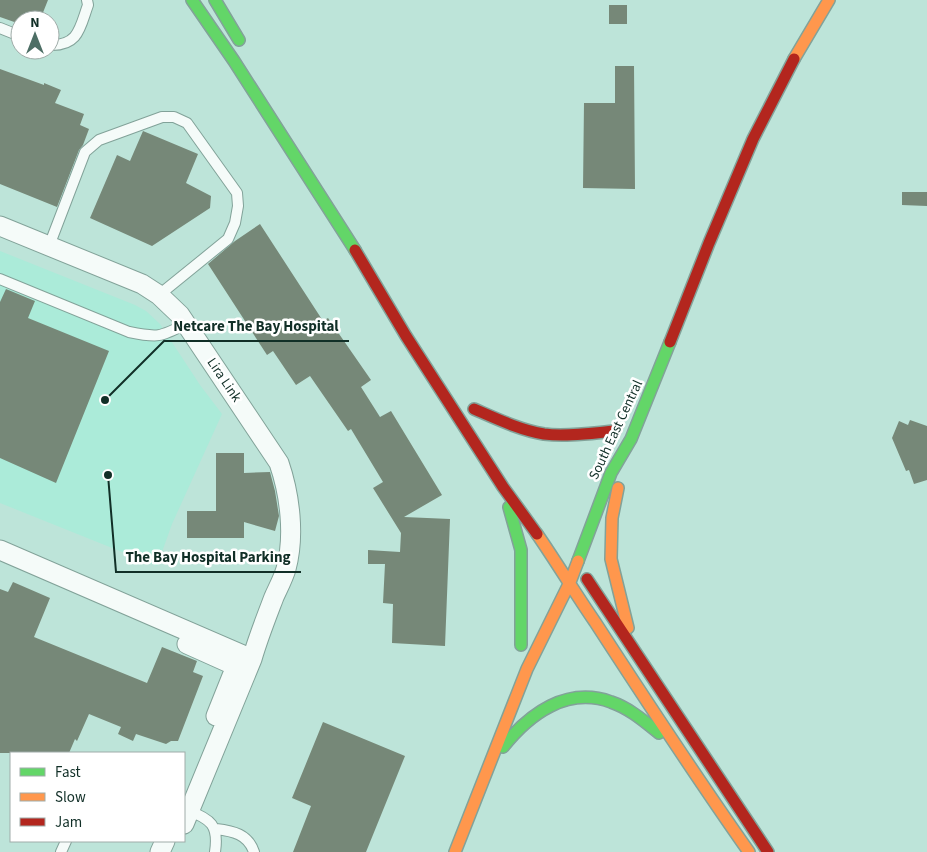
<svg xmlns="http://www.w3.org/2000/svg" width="927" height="852" viewBox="0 0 927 852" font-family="'Source Sans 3',sans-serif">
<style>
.built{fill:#abebd9}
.building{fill:#768878}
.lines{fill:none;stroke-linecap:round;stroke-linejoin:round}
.lane-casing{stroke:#82a299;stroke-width:12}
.street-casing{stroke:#82a299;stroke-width:21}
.fast-casing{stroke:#82a299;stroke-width:14}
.slow-casing{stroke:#82a299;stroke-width:14}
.jam-casing{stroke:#82a299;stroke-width:14}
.lane{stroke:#f5fbf9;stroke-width:10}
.street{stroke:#f5fbf9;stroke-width:19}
.fast{stroke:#63d668;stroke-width:11}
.slow{stroke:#ff974d;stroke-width:11}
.jam{stroke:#b3261e;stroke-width:11}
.labels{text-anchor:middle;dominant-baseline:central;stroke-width:5;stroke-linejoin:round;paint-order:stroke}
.street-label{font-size:14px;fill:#112f27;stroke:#fff}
.leader{fill:none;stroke:#112f27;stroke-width:2}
.callout-dot{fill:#112f27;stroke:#fff;stroke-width:2}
.callout-label{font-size:15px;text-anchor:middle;font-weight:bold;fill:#112f27;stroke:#fff;stroke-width:5;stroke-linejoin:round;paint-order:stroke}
</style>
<rect width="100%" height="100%" fill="#bde4d9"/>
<!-- built -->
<path class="built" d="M 0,251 L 135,305 L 146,311 L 160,324 L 200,385 L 222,414 L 172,524 L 157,566 L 0,503 Z"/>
<!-- building -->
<path class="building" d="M 0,0 L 48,0 L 40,20 L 20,20 L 20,24 L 0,17 Z
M 609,5 L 627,5 L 627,24 L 609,24 Z
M 615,66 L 634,66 L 635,189 L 583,188 L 584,103 L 615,103 Z
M 0,69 L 44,85 L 44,83 L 61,90 L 55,103 L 84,114 L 80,125 L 89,129 L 83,145 L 79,150 L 57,207 L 0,184 Z
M 143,131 L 198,154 L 186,183 L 211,196 L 210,208 L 152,246 L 90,218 L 117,155 L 130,161 Z
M 902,192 L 927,192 L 927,206 L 902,205 Z
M 260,224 L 323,321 L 328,318 L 371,380 L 361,387 L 380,417 L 391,411 L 442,495 L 404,517 L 450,519 L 445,646 L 392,643 L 393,604 L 383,603 L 385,564 L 368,564 L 368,550 L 400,552 L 401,533 L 373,488 L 383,482 L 351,429 L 348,431 L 310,376 L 296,385 L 273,351 L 267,355 L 208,264 L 235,241 Z
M 6,289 L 35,301 L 28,318 L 109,351 L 56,483 L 0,458 L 0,302 Z
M 910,420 L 927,426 L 927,480 L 914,484 L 909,470 L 906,471 L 892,438 L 899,421 L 908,425 Z
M 216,453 L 244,453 L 244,473 L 270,472 L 275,491 L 279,516 L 275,531 L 244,522 L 244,538 L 187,538 L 187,511 L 216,511 Z
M 13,582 L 50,598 L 34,637 L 147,683 L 162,647 L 197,661 L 193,672 L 203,676 L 178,741 L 171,741 L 166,744 L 136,734 L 133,741 L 118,734 L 121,727 L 89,714 L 77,741 L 75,739 L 69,753 L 0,753 L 0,589 L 8,592 Z
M 323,722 L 405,756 L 366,852 L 293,852 L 311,806 L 292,798 Z"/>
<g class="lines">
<defs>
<path id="lane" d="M 0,28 L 20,36
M 50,45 C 79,46 80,27 88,5 L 87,0
M 49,246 L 85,152 L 99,140 L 162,117 L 174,117 L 187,123 L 237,193 L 238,206 L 235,223 L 228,239 L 159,295
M 0,279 L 129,332 C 158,338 160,337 186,324
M 187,810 C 211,819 219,825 215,852
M 216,829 C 233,831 248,834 254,852
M 61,852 L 66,841"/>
<path id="street" d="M 0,226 L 142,284 L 159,295 L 180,315 L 279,463 C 290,495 295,536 286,569 C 283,579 278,588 274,597 C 266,618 258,638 252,659
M 0,550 L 252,659 L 184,824
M 187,644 L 236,666 L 216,716
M 160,852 L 165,841"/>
<path id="fast" d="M 192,0 L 234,61 L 355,250
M 215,0 L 239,40
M 509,507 L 521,550 L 521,645
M 578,561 L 611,473 L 631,439 L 670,342
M 503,747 C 529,714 567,686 611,702 C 629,708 644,721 659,733"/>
<path id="slow" d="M 794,59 L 829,0
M 618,488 L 612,518 L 611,559 L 628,628
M 537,534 C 557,563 575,593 595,622 C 645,699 696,777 749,852
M 455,852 L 527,669 L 570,582 L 578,561"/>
<path id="jam" d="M 355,250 L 406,336 L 503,487 L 537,534
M 670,342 L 709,243 L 753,139 L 794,59
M 474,409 C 497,419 520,430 544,434 C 567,437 592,433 615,431
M 587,579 L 768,852"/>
</defs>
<!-- lane casing -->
<use href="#lane" class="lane-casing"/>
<!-- street casing -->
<use href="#street" class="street-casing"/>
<!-- fast casing -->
<use href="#fast" class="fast-casing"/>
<!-- slow casing -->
<use href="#slow" class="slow-casing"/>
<!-- jam casing -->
<use href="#jam" class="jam-casing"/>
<!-- lane -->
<use href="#lane" class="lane"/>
<!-- street -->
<use href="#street" class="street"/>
<!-- fast -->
<use href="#fast" class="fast"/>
<!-- slow -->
<use href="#slow" class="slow"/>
<!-- jam -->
<use href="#jam" class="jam"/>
</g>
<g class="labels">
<!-- street labels -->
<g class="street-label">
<text transform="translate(224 380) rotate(56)">Lira Link</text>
<text transform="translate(616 430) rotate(-65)">South East Central</text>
</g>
</g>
<!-- callouts -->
<path class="leader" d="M105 400L164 341H349M108 475L116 572H301"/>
<g class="callout-dot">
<circle cx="105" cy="400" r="5"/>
<circle cx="108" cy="475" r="5"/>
</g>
<g class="callout-label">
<text x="256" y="331">Netcare The Bay Hospital</text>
<text x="208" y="562">The Bay Hospital Parking</text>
</g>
<!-- legend -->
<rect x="10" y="752" width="175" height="90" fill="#ffffff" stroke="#a0aca9"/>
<rect x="20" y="768" width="25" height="8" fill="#63d668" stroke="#a0aca9"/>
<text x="55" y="777" font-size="15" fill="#112f27">Fast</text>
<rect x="20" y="793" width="25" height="8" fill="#ff974d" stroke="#a0aca9"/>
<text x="55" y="802" font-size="15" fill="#112f27">Slow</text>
<rect x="20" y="818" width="25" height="8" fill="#b3261e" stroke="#a0aca9"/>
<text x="55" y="827" font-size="15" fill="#112f27">Jam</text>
<!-- north arrow -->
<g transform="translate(35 35)"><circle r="24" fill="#ffffff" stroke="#a0aca9"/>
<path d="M0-4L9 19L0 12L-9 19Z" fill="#4d6e65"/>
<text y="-8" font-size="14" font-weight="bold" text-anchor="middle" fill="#112f27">N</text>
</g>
</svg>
